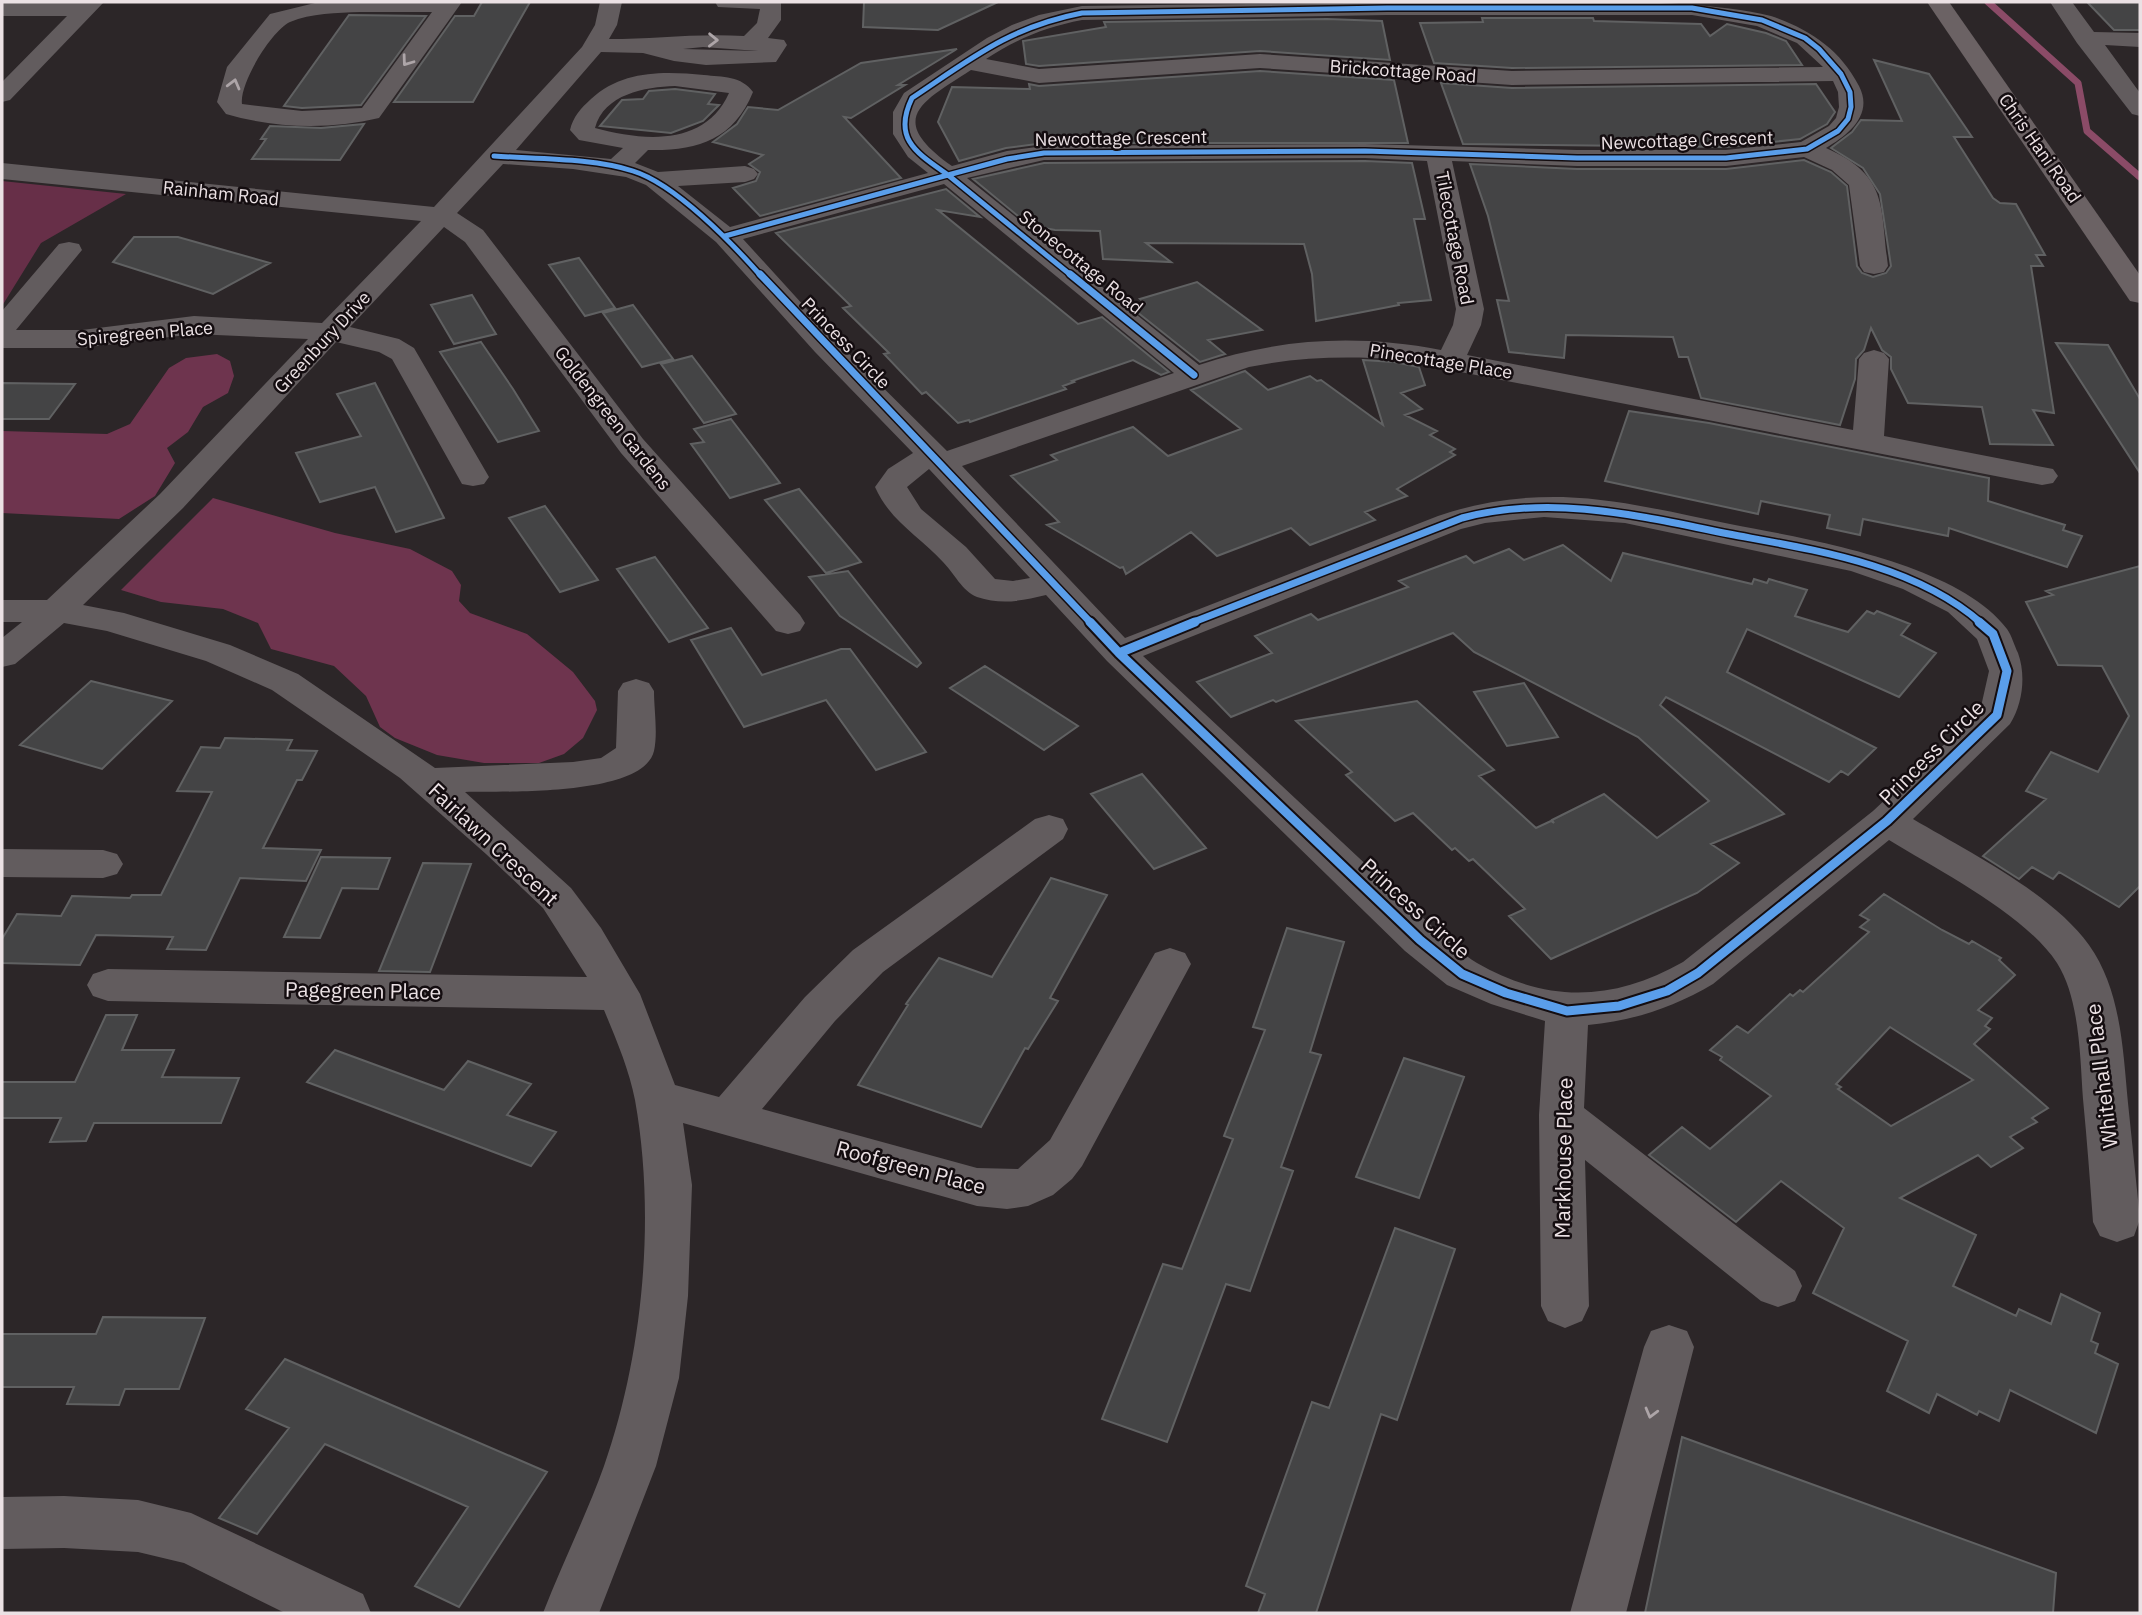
<svg xmlns="http://www.w3.org/2000/svg" width="2142" height="1615" viewBox="0 0 2142 1615" font-family="'IBM Plex Sans',sans-serif">
<style>
.green{fill:#672f48}
.forest{fill:#6e344e}
.lines{fill:none;stroke-linecap:round;stroke-linejoin:round}
.stream{stroke:#8b4b67;stroke-width:7}
.building{fill:#444445;stroke:#606162;stroke-width:2;fill-rule:evenodd}
.minor{fill:#625c5e;fill-rule:evenodd}
.major{fill:#6b6264;fill-rule:evenodd}
.cycleway-far2-casing{stroke:#140d10;stroke-width:8}
.cycleway-far1-casing{stroke:#140d10;stroke-width:10}
.cycleway-casing{stroke:#140d10;stroke-width:13}
.cycleway-far2{stroke:#5a9eea;stroke-width:5}
.cycleway-far1{stroke:#5a9eea;stroke-width:7}
.cycleway{stroke:#5a9eea;stroke-width:9}
.oneway{stroke:#ada5a8}
.labels{text-anchor:middle;dominant-baseline:central;stroke-width:5;stroke-linejoin:round;paint-order:stroke}
.far-street-label{font-size:18px;fill:#ebe1e4;stroke:#140d10}
.street-label{font-size:21px;fill:#ebe1e4;stroke:#140d10}
</style>
<rect width="100%" height="100%" fill="#2c2628"/>
<!-- green -->
<path class="green" d="M 2,181 L 126,194 L 41,243 L 2,306 Z"/>
<!-- forest -->
<path class="forest" d="M 217,354 L 230,361 L 234,376 L 228,393 L 203,407 L 188,432 L 167,448 L 175,463 L 155,496 L 119,519 L 2,513 L 2,431 L 107,434 L 130,424 L 169,368 L 186,358 Z
M 213,498 L 335,533 L 410,549 L 452,571 L 461,585 L 459,601 L 470,613 L 527,634 L 573,672 L 595,701 L 597,710 L 583,738 L 564,754 L 539,763 L 484,763 L 437,755 L 395,738 L 380,727 L 366,696 L 334,666 L 271,649 L 258,623 L 223,609 L 161,602 L 121,590 Z"/>
<g class="lines">
<!-- stream -->
<path class="stream" d="M 1988,2 L 2078,83 L 2087,131 L 2140,177"/>
</g>
<!-- building -->
<path class="building" d="M 482,2 L 530,2 L 473,102 L 394,102 L 455,16 L 474,16 Z
M 864,2 L 998,2 L 938,30 L 863,27 Z
M 2087,2 L 2140,2 L 2140,30 L 2114,30 Z
M 349,15 L 426,16 L 361,105 L 302,108 L 284,106 Z
M 1482,18 L 1593,18 L 1594,21 L 1701,24 L 1710,36 L 1727,24 L 1766,33 L 1786,41 L 1802,65 L 1512,68 L 1434,63 L 1420,23 L 1483,22 Z
M 1327,19 L 1382,21 L 1390,60 L 1260,51 L 1039,66 L 1026,64 L 1023,41 L 1106,27 L 1104,22 Z
M 957,49 L 898,85 L 905,85 L 851,118 L 844,117 L 901,178 L 760,216 L 733,188 L 756,181 L 760,172 L 749,164 L 763,155 L 713,142 L 737,124 L 748,107 L 778,110 L 861,63 Z
M 1874,60 L 1929,74 L 1972,137 L 1954,137 L 1993,198 L 2000,203 L 2016,204 L 2045,255 L 2036,255 L 2043,266 L 2031,266 L 2054,413 L 2033,410 L 2053,445 L 1990,444 L 1982,407 L 1908,403 L 1891,369 L 1891,357 L 1882,350 L 1871,328 L 1864,350 L 1856,359 L 1855,379 L 1840,425 L 1701,398 L 1688,357 L 1679,357 L 1673,337 L 1566,335 L 1564,358 L 1509,352 L 1497,300 L 1509,301 L 1488,216 L 1470,164 L 1577,169 L 1726,169 L 1804,160 L 1831,172 L 1847,186 L 1857,266 L 1862,273 L 1873,277 L 1886,273 L 1891,266 L 1880,194 L 1863,168 L 1831,148 L 1852,132 L 1861,120 L 1902,121 Z
M 1260,71 L 1394,80 L 1408,143 L 1044,143 L 1006,148 L 959,161 L 938,122 L 952,87 L 1030,89 L 1029,84 L 1039,86 Z
M 1441,83 L 1512,88 L 1816,84 L 1835,112 L 1827,124 L 1800,139 L 1726,147 L 1463,144 Z
M 675,89 L 715,94 L 708,104 L 719,105 L 703,121 L 671,133 L 600,126 L 622,100 L 643,99 L 649,91 Z
M 364,124 L 340,160 L 252,159 L 266,139 L 261,139 L 270,126 L 321,128 Z
M 1365,161 L 1412,163 L 1425,219 L 1414,219 L 1431,300 L 1398,303 L 1399,305 L 1316,321 L 1312,274 L 1304,244 L 1146,243 L 1171,262 L 1103,259 L 1100,231 L 1055,230 L 1029,225 L 973,179 L 1044,163 Z
M 946,189 L 980,217 L 938,210 L 1078,324 L 1102,317 L 1169,372 L 1161,375 L 1133,360 L 1072,381 L 1074,382 L 1063,386 L 1066,389 L 970,422 L 969,420 L 958,423 L 926,392 L 922,394 L 884,354 L 889,353 L 843,308 L 851,306 L 776,233 Z
M 134,237 L 178,237 L 270,263 L 213,294 L 113,262 Z
M 579,258 L 615,308 L 585,316 L 549,265 Z
M 1197,282 L 1262,330 L 1208,340 L 1225,354 L 1200,362 L 1132,308 L 1145,303 L 1140,299 Z
M 472,295 L 496,334 L 454,344 L 431,305 Z
M 633,305 L 673,359 L 642,367 L 603,313 Z
M 481,342 L 513,389 L 539,431 L 498,442 L 440,352 Z
M 2056,343 L 2108,345 L 2140,399 L 2140,473 Z
M 692,356 L 736,414 L 704,423 L 661,364 Z
M 1363,360 L 1394,362 L 1419,367 L 1425,385 L 1401,393 L 1422,409 L 1405,415 L 1437,431 L 1430,435 L 1455,449 L 1450,452 L 1455,455 L 1397,489 L 1407,496 L 1365,512 L 1375,520 L 1310,545 L 1291,528 L 1217,556 L 1191,532 L 1126,574 L 1123,567 L 1120,568 L 1047,525 L 1059,522 L 1011,476 L 1057,460 L 1051,455 L 1133,427 L 1168,456 L 1241,429 L 1191,390 L 1245,371 L 1268,390 L 1310,376 L 1317,381 L 1321,380 L 1383,425 Z
M 2,383 L 75,384 L 49,419 L 2,419 Z
M 375,383 L 428,486 L 444,518 L 396,532 L 375,487 L 320,502 L 296,453 L 361,436 L 337,394 Z
M 1629,411 L 1709,423 L 1989,478 L 1988,501 L 2065,525 L 2063,530 L 2082,536 L 2067,567 L 1949,528 L 1948,536 L 1863,519 L 1860,535 L 1827,528 L 1830,515 L 1761,501 L 1758,514 L 1605,481 Z
M 731,419 L 780,483 L 730,498 L 691,444 L 704,442 L 694,429 Z
M 799,489 L 861,562 L 826,573 L 765,500 Z
M 545,506 L 598,580 L 560,592 L 509,518 Z
M 1563,545 L 1611,581 L 1623,553 L 1752,584 L 1754,579 L 1767,583 L 1769,579 L 1807,590 L 1795,616 L 1848,632 L 1867,611 L 1874,614 L 1877,611 L 1910,624 L 1901,635 L 1936,653 L 1899,697 L 1747,629 L 1727,672 L 1876,748 L 1848,775 L 1841,771 L 1829,782 L 1666,697 L 1660,705 L 1784,814 L 1711,844 L 1739,863 L 1697,893 L 1551,959 L 1509,916 L 1525,909 L 1473,859 L 1469,861 L 1455,848 L 1452,850 L 1413,813 L 1395,821 L 1346,775 L 1352,772 L 1296,721 L 1417,701 L 1494,770 L 1479,776 L 1536,828 L 1551,821 L 1554,823 L 1552,820 L 1604,794 L 1657,838 L 1709,801 L 1638,737 L 1474,652 L 1453,633 L 1276,702 L 1273,700 L 1231,717 L 1197,682 L 1272,653 L 1255,636 L 1311,614 L 1318,620 L 1408,587 L 1399,581 L 1466,556 L 1474,563 L 1509,549 L 1524,560 Z
M 655,557 L 708,628 L 669,642 L 617,569 Z
M 2140,566 L 2140,886 L 2119,907 L 2059,872 L 2053,879 L 2032,867 L 2019,879 L 1983,856 L 2046,799 L 2026,791 L 2051,752 L 2098,772 L 2129,716 L 2102,666 L 2058,665 L 2026,602 L 2053,595 L 2046,591 Z
M 848,571 L 921,663 L 917,667 L 840,616 L 809,577 Z
M 731,628 L 762,675 L 841,649 L 850,649 L 926,752 L 876,770 L 826,700 L 744,727 L 691,640 Z
M 985,666 L 1078,726 L 1044,750 L 950,688 Z
M 91,681 L 172,701 L 102,769 L 20,745 Z
M 1524,683 L 1558,737 L 1507,746 L 1474,692 Z
M 225,738 L 292,740 L 287,750 L 317,751 L 302,780 L 297,780 L 263,848 L 321,850 L 306,881 L 240,878 L 206,950 L 167,949 L 173,937 L 96,935 L 80,965 L 2,963 L 2,939 L 17,914 L 61,916 L 72,896 L 130,898 L 132,895 L 161,895 L 212,792 L 177,791 L 201,747 L 220,748 Z
M 1142,774 L 1206,848 L 1154,869 L 1091,794 Z
M 321,857 L 390,858 L 378,889 L 342,888 L 320,938 L 284,937 Z
M 423,863 L 471,864 L 430,972 L 379,971 Z
M 1051,878 L 1107,895 L 1050,998 L 1058,1001 L 1028,1049 L 1025,1048 L 981,1127 L 858,1085 L 908,1005 L 906,1004 L 939,958 L 992,977 Z
M 1884,894 L 1942,930 L 1969,944 L 1972,941 L 2001,958 L 1999,960 L 2015,975 L 1978,1010 L 1992,1018 L 1985,1026 L 1990,1029 L 1974,1044 L 2048,1108 L 2032,1118 L 2037,1122 L 2010,1137 L 2023,1148 L 1991,1167 L 1978,1155 L 1900,1198 L 1976,1235 L 1953,1286 L 2016,1316 L 2019,1309 L 2051,1324 L 2061,1294 L 2100,1313 L 2091,1341 L 2098,1344 L 2095,1353 L 2118,1364 L 2096,1433 L 2010,1390 L 1999,1421 L 1979,1411 L 1977,1415 L 1937,1394 L 1929,1413 L 1887,1391 L 1908,1341 L 1813,1293 L 1844,1228 L 1781,1181 L 1736,1222 L 1649,1155 L 1682,1127 L 1710,1149 L 1771,1096 L 1720,1060 L 1722,1057 L 1710,1050 L 1737,1026 L 1748,1033 L 1790,994 L 1793,996 L 1800,990 L 1803,992 L 1869,932 L 1860,927 L 1869,920 L 1860,915 ZM 1890,1027 L 1973,1080 L 1891,1126 L 1838,1089 L 1841,1087 L 1836,1084 Z
M 1287,928 L 1344,942 L 1310,1052 L 1321,1055 L 1281,1167 L 1293,1171 L 1250,1291 L 1226,1284 L 1167,1442 L 1102,1419 L 1163,1264 L 1182,1269 L 1233,1139 L 1224,1136 L 1265,1030 L 1253,1027 Z
M 106,1015 L 137,1015 L 122,1050 L 174,1050 L 162,1077 L 239,1078 L 221,1123 L 94,1123 L 86,1141 L 50,1142 L 61,1118 L 2,1118 L 2,1082 L 75,1082 Z
M 335,1050 L 444,1090 L 468,1061 L 531,1084 L 507,1115 L 556,1132 L 531,1166 L 307,1082 Z
M 1404,1058 L 1464,1077 L 1419,1198 L 1356,1177 Z
M 1395,1228 L 1455,1249 L 1397,1420 L 1381,1414 L 1316,1613 L 1258,1613 L 1265,1594 L 1246,1586 L 1312,1402 L 1329,1408 Z
M 103,1317 L 205,1318 L 179,1389 L 125,1389 L 119,1405 L 67,1404 L 74,1387 L 2,1387 L 2,1334 L 96,1334 Z
M 285,1359 L 547,1472 L 459,1607 L 415,1586 L 468,1507 L 325,1444 L 257,1534 L 219,1518 L 289,1428 L 246,1409 Z
M 1682,1437 L 2056,1573 L 2053,1613 L 1645,1613 Z"/>
<g class="lines">
<!-- minor -->
<path class="minor" d="M 2,2 L 104,2 L 10,100 L 2,102 L 2,82 L 67,16 L 2,16 Z
M 319,2 L 462,2 L 379,118 C 329,130 274,128 226,114 L 217,102 L 227,67 L 270,14 ZM 360,12 L 432,12 L 362,108 L 302,111 L 242,104 C 239,84 271,31 290,22 C 311,13 337,13 360,12 Z
M 600,2 L 622,2 L 617,25 L 609,39 C 654,39 698,33 744,36 L 757,23 L 760,9 L 718,7 L 715,2 L 781,2 L 781,20 L 768,38 L 784,40 L 787,45 L 776,62 L 706,65 L 674,61 L 643,53 L 601,52 L 516,150 L 611,159 L 623,148 L 579,140 L 570,130 C 573,117 581,108 591,99 C 622,70 664,71 704,75 C 722,77 742,76 753,92 C 733,141 696,151 648,150 L 635,163 L 658,172 L 745,166 L 754,169 L 758,174 L 754,179 L 745,182 L 678,186 L 730,227 L 928,173 L 908,157 L 893,134 L 893,112 L 904,93 L 987,38 L 1012,25 L 1039,15 L 1082,6 C 1236,4 1390,2 1544,2 C 1612,2 1707,0 1771,16 C 1809,29 1840,49 1859,86 C 1874,115 1848,135 1826,148 C 1889,176 1880,206 1888,266 L 1884,272 L 1874,274 L 1864,272 L 1860,266 L 1849,185 L 1832,170 L 1804,157 L 1726,166 L 1577,166 L 1452,161 L 1484,309 L 1481,325 L 1467,355 L 1853,430 L 1859,359 L 1864,353 L 1874,350 L 1884,353 L 1889,359 L 1884,436 L 2053,469 L 2058,476 L 2053,483 L 2042,485 L 1394,359 C 1345,356 1297,357 1249,367 L 962,466 L 1125,638 L 1438,516 C 1478,502 1521,496 1563,497 C 1620,499 1675,513 1730,524 C 1808,539 1958,563 2007,629 C 2012,636 2014,645 2018,653 C 2026,675 2023,703 2010,724 L 1913,819 C 1967,851 2052,893 2089,945 C 2121,990 2123,1050 2128,1103 C 2132,1142 2136,1180 2140,1219 L 2134,1236 L 2117,1242 L 2100,1236 L 2093,1222 C 2090,1181 2087,1140 2083,1099 C 2080,1058 2080,999 2057,963 C 2025,914 1939,871 1889,840 L 1713,984 C 1674,1007 1633,1021 1588,1025 L 1584,1108 L 1795,1271 L 1802,1286 L 1795,1301 L 1778,1307 L 1761,1301 L 1585,1160 L 1589,1306 L 1582,1321 L 1565,1328 L 1548,1321 L 1541,1306 L 1539,1115 L 1545,1021 L 1491,1004 L 1447,985 L 1405,951 L 1107,661 L 1046,595 C 1022,601 1001,605 977,597 C 962,591 954,573 943,562 C 919,536 890,521 875,487 L 888,469 L 913,453 L 815,352 L 716,242 L 646,185 L 626,177 L 573,169 L 503,164 L 457,213 L 483,230 L 643,439 L 800,615 L 805,623 L 800,631 L 788,634 L 776,631 L 621,453 L 465,242 L 444,227 L 350,327 L 399,339 L 414,348 L 489,477 L 484,484 L 473,486 L 462,484 L 392,359 L 379,352 L 336,342 L 183,508 L 83,605 L 124,613 L 230,645 L 298,674 L 435,768 L 573,762 L 601,758 L 616,748 L 618,691 L 623,683 L 636,679 L 649,683 L 654,691 C 654,709 658,733 654,751 C 643,797 503,791 465,792 L 571,888 L 601,928 L 640,994 L 675,1085 L 719,1097 L 805,997 L 853,950 L 1035,819 L 1049,815 L 1063,819 L 1068,829 L 1063,839 L 883,972 L 835,1021 L 762,1109 L 977,1168 L 1018,1169 L 1050,1140 L 1155,953 L 1170,948 L 1185,953 L 1191,964 L 1082,1166 L 1072,1179 L 1053,1195 L 1028,1206 L 1007,1209 L 977,1206 L 683,1123 L 692,1185 L 688,1296 L 679,1378 L 656,1466 L 599,1613 L 543,1613 C 562,1564 586,1516 604,1466 C 643,1355 656,1217 635,1100 C 629,1069 616,1039 604,1010 L 108,1001 L 93,996 L 87,985 L 93,974 L 108,969 L 587,977 L 543,908 L 486,854 L 400,778 L 272,690 L 206,661 L 107,631 L 64,623 L 15,664 L 2,667 L 2,638 L 22,622 L 2,622 L 2,600 L 47,600 L 160,494 L 308,339 L 194,334 L 82,348 L 2,348 L 2,311 L 59,244 L 69,242 L 79,244 L 82,250 L 16,330 L 82,330 L 194,316 L 322,323 L 421,221 L 2,179 L 2,163 L 434,207 L 582,47 L 595,25 ZM 1387,15 L 1692,15 L 1757,26 L 1797,43 L 1823,67 L 1512,71 L 1260,54 L 1039,69 L 986,59 C 1016,39 1046,27 1082,20 ZM 703,47 L 758,51 L 683,49 ZM 1260,68 L 1512,85 L 1833,81 L 1838,92 L 1839,107 L 1836,118 L 1829,126 L 1801,142 L 1726,150 L 1577,150 L 1365,144 L 1044,146 L 1007,151 L 952,166 C 886,119 920,103 971,70 L 1039,83 ZM 675,86 L 729,93 C 705,147 643,141 595,128 C 604,94 645,87 675,86 ZM 1365,158 L 1427,161 L 1456,309 L 1453,325 L 1441,350 C 1358,334 1279,338 1199,365 L 967,178 L 1044,160 ZM 944,184 L 1174,373 L 947,451 L 835,340 L 743,239 ZM 929,469 L 930,470 L 1030,578 L 1013,581 L 995,579 L 966,547 L 921,509 L 907,487 ZM 1544,517 L 1625,523 L 1851,571 L 1903,589 L 1948,612 L 1977,639 L 1989,671 L 1980,711 L 1873,811 L 1683,962 C 1614,1001 1548,1004 1477,963 C 1462,954 1448,940 1435,929 L 1143,656 L 1461,529 L 1485,523 Z
M 2050,2 L 2072,2 L 2094,32 L 2140,33 L 2140,47 L 2105,45 L 2140,93 L 2140,116 L 2132,114 L 2077,43 Z
M 2,849 L 103,850 L 117,854 L 123,864 L 117,874 L 103,878 L 2,877 Z
M 1669,1325 L 1687,1331 L 1694,1347 L 1626,1613 L 1570,1613 L 1644,1347 L 1651,1331 Z
M 64,1496 L 138,1500 L 191,1513 L 363,1594 L 371,1613 L 285,1613 L 184,1563 L 138,1552 L 64,1548 L 2,1549 L 2,1497 Z"/>
<!-- major -->
<path class="major" d="M 1927,2 L 1949,2 L 2140,275 L 2140,303 L 2130,301 Z"/>
<defs>
<path id="cycleway-far2" d="M 1387,8 L 1692,8 L 1762,20 L 1805,38 L 1819,49 L 1841,74 L 1850,92 L 1851,107 L 1848,119 L 1838,131 L 1807,149 L 1726,158 L 1577,158 L 1365,151 L 1044,153 L 1007,159 L 948,175 C 917,153 892,139 912,98 C 972,58 1010,27 1082,13 Z
M 494,156 C 536,159 594,158 633,171 C 675,184 732,243 761,276
M 948,175 L 1072,276
M 725,236 L 948,175"/>
<path id="cycleway-far1" d="M 760,274 L 1091,623
M 1070,274 L 1194,375
M 1191,623 L 1462,518 C 1552,494 1640,516 1729,534 C 1814,550 1914,564 1981,623"/>
<path id="cycleway" d="M 1090,622 L 1119,653
M 1119,653 L 1420,940 L 1462,974 L 1506,993 L 1567,1011 L 1619,1006 L 1667,991 L 1698,973 L 1887,821 L 1997,715 L 2007,671 L 1993,634 L 1979,622
M 1119,653 L 1195,622"/>
</defs>
<!-- cycleway-far2 casing -->
<use href="#cycleway-far2" class="cycleway-far2-casing"/>
<!-- cycleway-far1 casing -->
<use href="#cycleway-far1" class="cycleway-far1-casing"/>
<!-- cycleway casing -->
<use href="#cycleway" class="cycleway-casing"/>
<!-- cycleway-far2 -->
<use href="#cycleway-far2" class="cycleway-far2"/>
<!-- cycleway-far1 -->
<use href="#cycleway-far1" class="cycleway-far1"/>
<!-- cycleway -->
<use href="#cycleway" class="cycleway"/>
</g>
<!-- one-way arrows -->
<defs><path id="oneway-chevron" d="M-2-3.5L2.5 0L-2 3.5" fill="none" stroke-width="1.6" stroke-linecap="round" stroke-linejoin="round" transform="scale(1.75)"/></defs>
<g class="oneway">
<use href="#oneway-chevron" transform="translate(713 40) rotate(1)"/>
<use href="#oneway-chevron" transform="translate(407 61) rotate(126)"/>
<use href="#oneway-chevron" transform="translate(234 84) rotate(-75)"/>
<use href="#oneway-chevron" transform="translate(1651 1413) rotate(105)"/>
</g>
<g class="labels">
<!-- far-street labels -->
<g class="far-street-label">
<text transform="translate(1403 71) rotate(4)">Brickcottage Road</text>
<text transform="translate(1121 138) rotate(-1)">Newcottage Crescent</text>
<text transform="translate(1687 140) rotate(-2)">Newcottage Crescent</text>
<text transform="translate(2040 148) rotate(55)">Chris Hani Road</text>
<text transform="translate(221 193) rotate(6)">Rainham Road</text>
<text transform="translate(1455 238) rotate(79)">Tilecottage Road</text>
<text transform="translate(1081 262) rotate(39)">Stonecottage Road</text>
<text transform="translate(145 333) rotate(-5)">Spiregreen Place</text>
<text transform="translate(322 342) rotate(-47)">Greenbury Drive</text>
<text transform="translate(846 343) rotate(46)">Princess Circle</text>
<text transform="translate(1441 361) rotate(9)">Pinecottage Place</text>
<text transform="translate(613 418) rotate(52)">Goldengreen Gardens</text>
</g>
<!-- street labels -->
<g class="street-label">
<text transform="translate(1931 752) rotate(-45)">Princess Circle</text>
<text transform="translate(494 844) rotate(43)">Fairlawn Crescent</text>
<text transform="translate(1416 908) rotate(42)">Princess Circle</text>
<text transform="translate(363 990) rotate(1)">Pagegreen Place</text>
<text transform="translate(2101 1076) rotate(-97)">Whitehall Place</text>
<text transform="translate(1563 1158) rotate(-89)">Markhouse Place</text>
<text transform="translate(911 1167) rotate(15)">Roofgreen Place</text>
</g>
</g>
<!-- border -->
<rect width="2142" height="1615" fill="none" stroke="#ebe1e4" stroke-width="7"/>
</svg>
